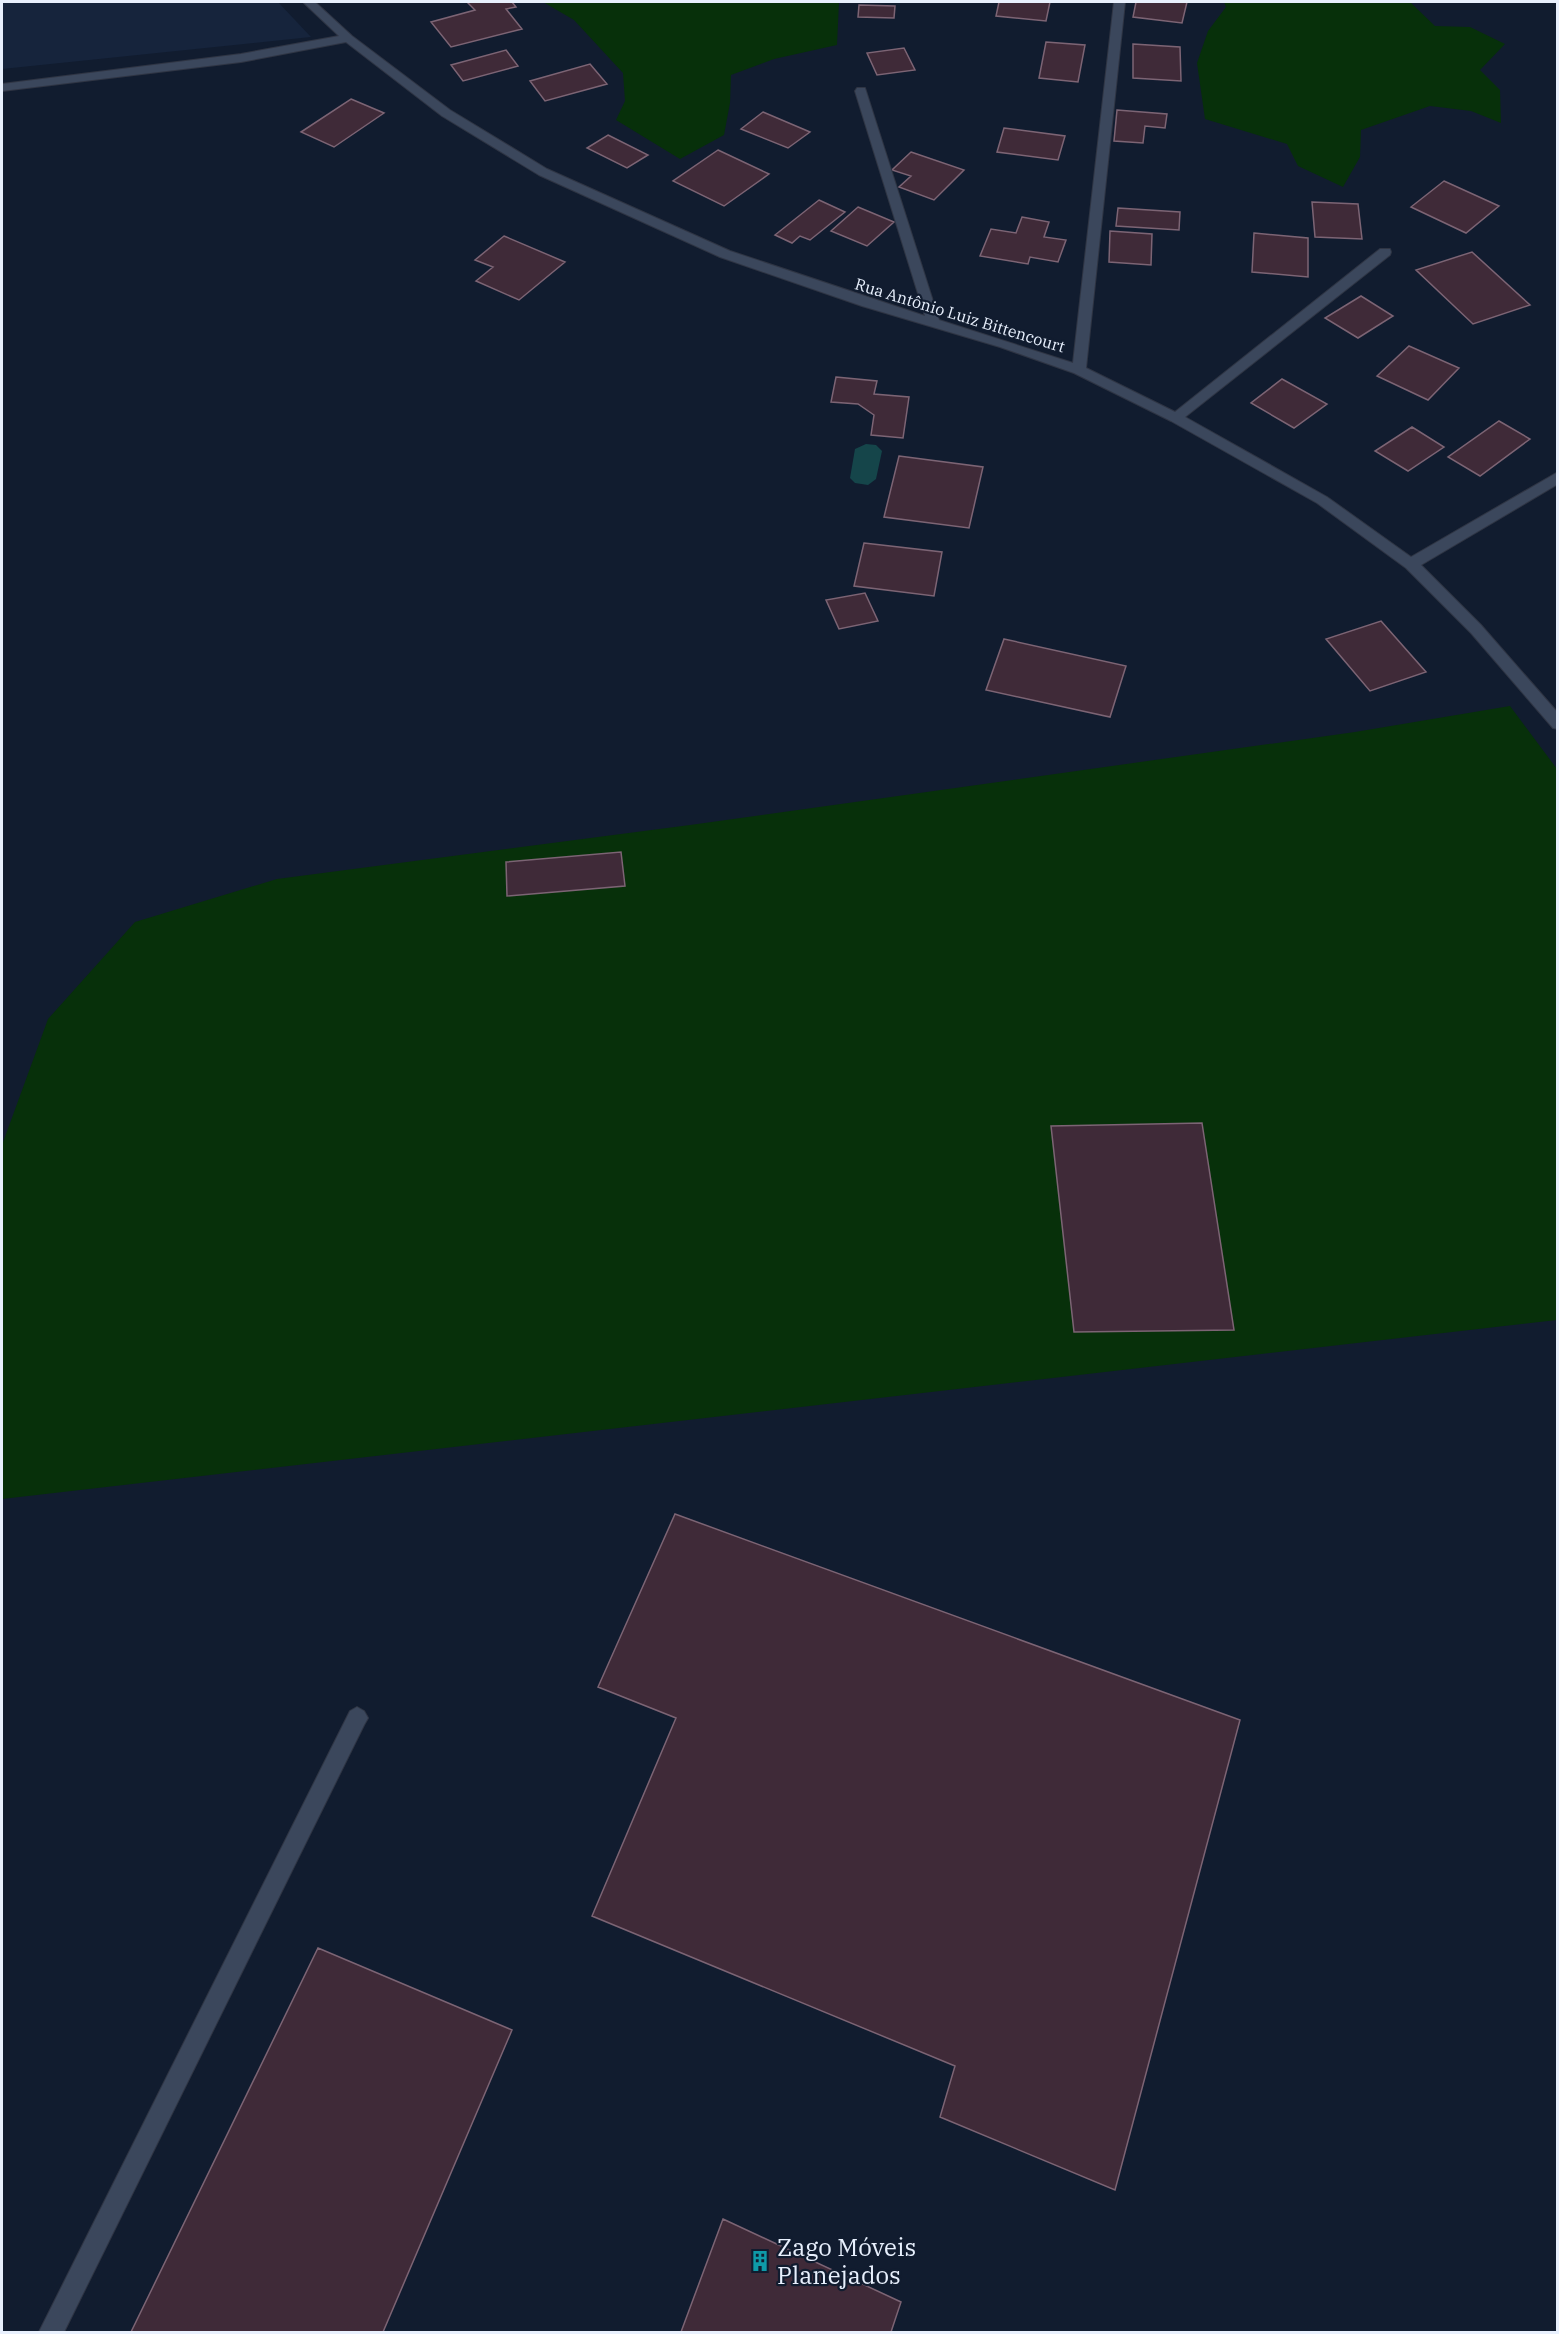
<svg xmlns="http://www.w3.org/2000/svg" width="1559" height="2334" viewBox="0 0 1559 2334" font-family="'IBM Plex Serif',serif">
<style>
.built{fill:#16243c}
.green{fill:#07300a}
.water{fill:#15454a}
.building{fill:#3f2a38;stroke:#7c6474;stroke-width:1.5}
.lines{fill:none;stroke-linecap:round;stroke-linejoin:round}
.minor-casing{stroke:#2f3544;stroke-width:2}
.minor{fill:#3b475c;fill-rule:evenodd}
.labels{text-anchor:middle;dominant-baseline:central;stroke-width:4.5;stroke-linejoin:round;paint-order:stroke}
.far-street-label{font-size:16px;fill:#e8f0fd;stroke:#111c2f}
.near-poi-label{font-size:24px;fill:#e8f0fd;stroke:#111c2f;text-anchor:start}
</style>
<rect width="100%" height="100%" fill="#111c2f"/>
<!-- built -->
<path class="built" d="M 2,2 L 278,2 L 311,37 L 2,69 Z"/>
<!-- green -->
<path class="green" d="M 543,2 L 844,2 L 839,2 L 837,45 L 774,59 L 731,75 L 730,103 L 724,135 L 680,159 L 616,120 L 625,101 L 623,73 L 574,20 Z
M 1224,2 L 1410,2 L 1435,26 L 1470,27 L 1505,44 L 1480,70 L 1500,90 L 1501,123 L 1471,111 L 1430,106 L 1361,130 L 1360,157 L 1343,187 L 1298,166 L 1287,144 L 1205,119 L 1197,63 L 1208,31 L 1226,7 Z
M 1510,706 L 1557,769 L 1557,1320 L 2,1499 L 2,1145 L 48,1019 L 135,922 L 277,879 L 690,825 L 1355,732 Z"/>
<!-- water -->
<path class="water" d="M 866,444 L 876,445 L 882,451 L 876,479 L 868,485 L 855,483 L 850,478 L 855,449 Z"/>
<!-- building -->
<path class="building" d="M 467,2 L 512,2 L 516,7 L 506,9 L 522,29 L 451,47 L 431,22 L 475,10 Z
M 999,2 L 1050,2 L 1046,21 L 996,16 Z
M 1136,2 L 1187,2 L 1182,23 L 1133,17 Z
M 859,5 L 895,6 L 894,18 L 858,17 Z
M 1046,42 L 1085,45 L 1078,82 L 1039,78 Z
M 1133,44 L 1180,47 L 1181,81 L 1133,78 Z
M 904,48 L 915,70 L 877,75 L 867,53 Z
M 506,50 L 518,66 L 463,81 L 451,65 Z
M 590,64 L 607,84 L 545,101 L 530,81 Z
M 351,99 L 384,113 L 334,147 L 301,132 Z
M 1117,110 L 1167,114 L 1165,128 L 1145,126 L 1143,143 L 1114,141 Z
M 763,112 L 810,132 L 788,148 L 741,129 Z
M 1004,128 L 1065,136 L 1058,160 L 997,152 Z
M 608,135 L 648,155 L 627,168 L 587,148 Z
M 718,150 L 769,174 L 724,206 L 673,181 Z
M 911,152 L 964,170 L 934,200 L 899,187 L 911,176 L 892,170 Z
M 1444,181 L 1499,206 L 1466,233 L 1411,207 Z
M 819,200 L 845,212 L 810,240 L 800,236 L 792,243 L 775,235 Z
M 1312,202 L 1358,204 L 1362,239 L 1315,237 Z
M 858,207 L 894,222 L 867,246 L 831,231 Z
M 1118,208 L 1180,212 L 1179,230 L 1116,226 Z
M 1022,217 L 1049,222 L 1044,237 L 1066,240 L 1058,262 L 1030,257 L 1028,264 L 980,256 L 991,229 L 1016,233 Z
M 1110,231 L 1152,234 L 1151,265 L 1109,262 Z
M 1254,233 L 1308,238 L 1308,277 L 1252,272 Z
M 504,236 L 565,262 L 519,300 L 476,281 L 493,267 L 475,260 Z
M 1472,252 L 1530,305 L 1473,324 L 1416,270 Z
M 1361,296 L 1393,316 L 1358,338 L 1325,318 Z
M 1409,346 L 1459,368 L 1428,400 L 1377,376 Z
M 836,377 L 877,381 L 874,394 L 909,397 L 903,438 L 871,435 L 874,415 L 858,404 L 831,402 Z
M 1282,379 L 1327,404 L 1294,428 L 1251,403 Z
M 1499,421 L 1530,439 L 1480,476 L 1448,457 Z
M 1412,427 L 1444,447 L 1408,471 L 1375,451 Z
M 899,456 L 983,467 L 969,528 L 884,517 Z
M 864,543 L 942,552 L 934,596 L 854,586 Z
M 865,593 L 878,621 L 839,629 L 826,600 Z
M 1381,621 L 1426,672 L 1370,691 L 1326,639 Z
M 1004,639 L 1126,666 L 1110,717 L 986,690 Z
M 621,852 L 625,886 L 507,896 L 506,862 Z
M 1202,1123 L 1234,1330 L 1074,1332 L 1051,1126 Z
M 675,1514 L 1240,1720 L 1115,2190 L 940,2117 L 955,2066 L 592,1916 L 676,1718 L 598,1687 Z
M 318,1948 L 512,2030 L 383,2332 L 131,2332 Z
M 723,2219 L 901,2302 L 891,2332 L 681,2332 Z"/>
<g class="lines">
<defs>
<path id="minor" d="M 303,2 L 315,2 L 352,36 L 450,110 L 547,169 L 730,251 L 925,316 L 855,91 L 857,88 L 865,88 L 939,320 L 1073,363 L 1114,2 L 1125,2 L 1086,368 L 1175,412 L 1380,249 L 1390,249 L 1391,252 L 1390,255 L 1185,417 L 1327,497 L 1411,557 L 1558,472 L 1558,484 L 1421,565 L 1481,625 L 1558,713 L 1558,729 L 1553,728 L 1471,633 L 1406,568 L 1317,503 L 1171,421 L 1074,373 L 1000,347 L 862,306 L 720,257 L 539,175 L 442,116 L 346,42 L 241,62 L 2,91 L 2,84 L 241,54 L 339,36 Z
M 357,1707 L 364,1711 L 368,1718 L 364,1725 L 64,2332 L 39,2332 L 350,1711 Z"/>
</defs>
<!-- minor casing -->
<use href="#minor" class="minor-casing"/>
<!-- minor -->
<use href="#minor" class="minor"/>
</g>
<!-- icons -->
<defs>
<symbol id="building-bare" viewBox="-9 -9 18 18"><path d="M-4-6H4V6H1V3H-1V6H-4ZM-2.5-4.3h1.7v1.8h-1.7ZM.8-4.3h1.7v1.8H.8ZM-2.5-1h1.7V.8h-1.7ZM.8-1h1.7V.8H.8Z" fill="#0f9aa8" stroke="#111c2f" stroke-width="2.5" paint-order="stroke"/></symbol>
</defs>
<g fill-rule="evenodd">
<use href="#building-bare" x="745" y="2246" width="30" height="30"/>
</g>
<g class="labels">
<!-- far-street labels -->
<g class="far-street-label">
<text transform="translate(960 315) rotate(17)">Rua Antônio Luiz Bittencourt</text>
</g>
<!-- near-poi labels -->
<g class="near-poi-label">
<text x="777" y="2247">Zago Móveis<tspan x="777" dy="28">Planejados</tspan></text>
</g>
</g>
<!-- border -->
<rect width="1559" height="2334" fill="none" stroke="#e8f0fd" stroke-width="6"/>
</svg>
